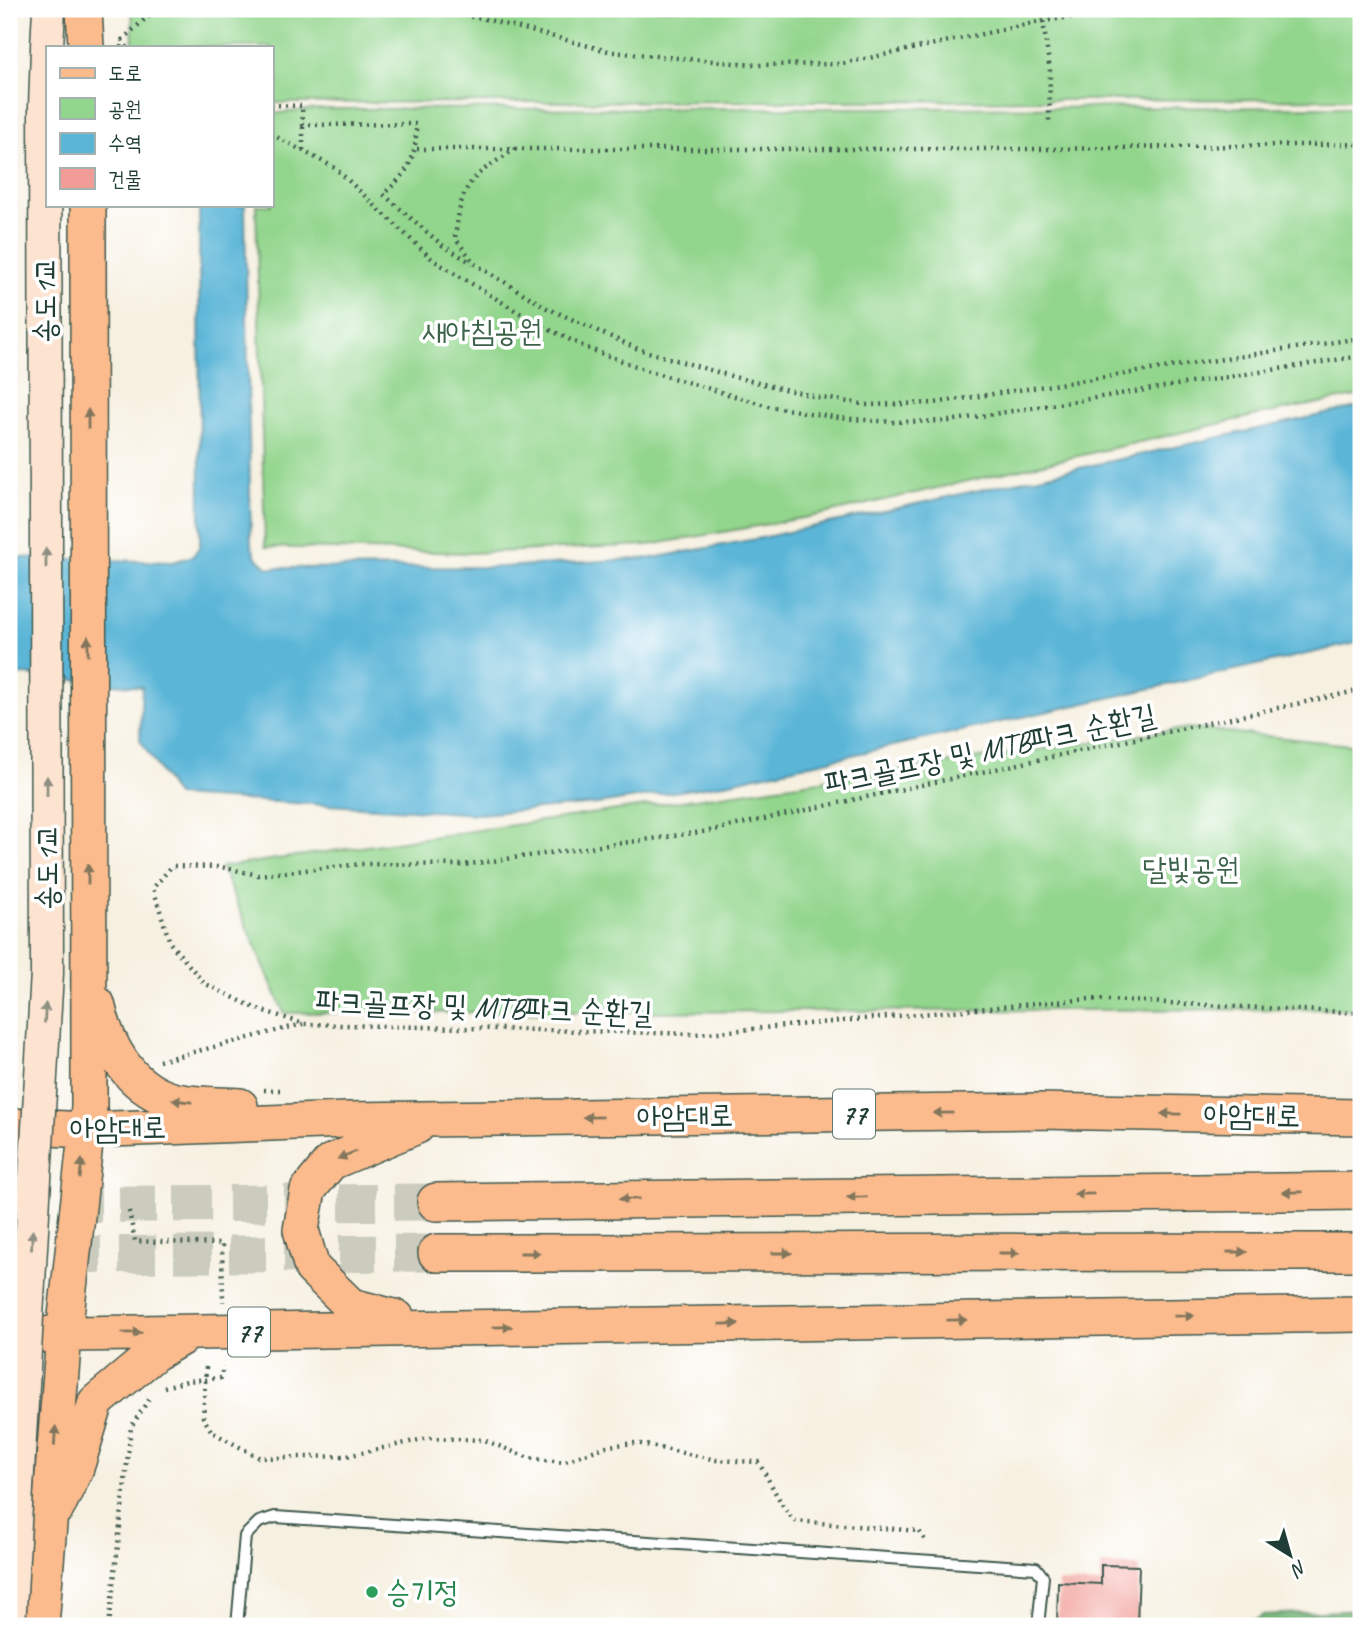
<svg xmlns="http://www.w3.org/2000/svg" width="1370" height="1635" viewBox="0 0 1370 1635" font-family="Caveat,'Poor Story',sans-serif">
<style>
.green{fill:#92d58c;stroke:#588960;stroke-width:2}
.forest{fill:#75b678;stroke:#4a7a56;stroke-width:2}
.water{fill:#5ab5d7;stroke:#3c7986;stroke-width:2}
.building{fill:#f19c96}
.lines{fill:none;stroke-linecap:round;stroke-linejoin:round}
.trunk-tunnel{stroke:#cbccbe;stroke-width:37;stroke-dasharray:37 18;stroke-linecap:butt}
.service-casing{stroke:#3f584e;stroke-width:14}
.secondary-casing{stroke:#3f584e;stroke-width:35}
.primary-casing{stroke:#3f584e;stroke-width:38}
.trunk-casing{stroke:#3f584e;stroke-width:40}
.path{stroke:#3f584e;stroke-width:4.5;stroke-dasharray:2 5;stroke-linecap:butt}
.service{stroke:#fff;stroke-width:10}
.secondary{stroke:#fde4d1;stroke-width:32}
.primary{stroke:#fbbb8d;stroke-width:35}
.trunk{stroke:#fbbb8d;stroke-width:37}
.secondary-bridge-casing{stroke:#3f584e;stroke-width:35;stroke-linecap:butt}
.secondary-bridge{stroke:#fde4d1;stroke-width:32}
.oneway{fill:#82765c}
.oneway2{fill:#8e9082}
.leisure-dot{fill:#2e9e5b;stroke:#fff;stroke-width:2.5}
.labels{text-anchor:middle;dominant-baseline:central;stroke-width:7;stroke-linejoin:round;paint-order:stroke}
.shield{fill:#fff;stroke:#627771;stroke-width:2}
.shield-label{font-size:28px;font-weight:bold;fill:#1f3d34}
.street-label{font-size:30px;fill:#1f3d34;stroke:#fff}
.park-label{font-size:30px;fill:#3c634a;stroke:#fff}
.leisure-label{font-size:30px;fill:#27864d;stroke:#fff;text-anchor:start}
</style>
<rect width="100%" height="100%" fill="#fff"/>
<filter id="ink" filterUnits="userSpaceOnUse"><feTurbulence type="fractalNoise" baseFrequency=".0143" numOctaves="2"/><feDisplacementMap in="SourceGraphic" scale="14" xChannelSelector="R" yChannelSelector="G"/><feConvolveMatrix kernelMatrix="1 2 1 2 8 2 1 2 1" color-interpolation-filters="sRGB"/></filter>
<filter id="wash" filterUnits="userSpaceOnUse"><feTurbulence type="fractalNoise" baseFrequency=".00686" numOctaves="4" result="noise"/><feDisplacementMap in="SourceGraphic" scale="28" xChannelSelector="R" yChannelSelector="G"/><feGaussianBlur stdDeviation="1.57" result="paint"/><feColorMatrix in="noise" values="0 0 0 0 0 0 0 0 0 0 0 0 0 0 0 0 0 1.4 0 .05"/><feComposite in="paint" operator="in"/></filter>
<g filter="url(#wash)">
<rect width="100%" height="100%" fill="#f6f0e0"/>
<!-- green -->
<path class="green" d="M 132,9 L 1361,9 L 1361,99 L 271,103 L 271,47 L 133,47 Z
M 1361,107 L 1361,395 L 1258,415 L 814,516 L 649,545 L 470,553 L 265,547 L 256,205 L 271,205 L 271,114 L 315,109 Z
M 1189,728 L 1361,746 L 1361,1009 L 284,1013 L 221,867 Z"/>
<!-- forest -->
<path class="forest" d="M 1361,1610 L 1361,1626 L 1247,1626 L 1263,1615 Z"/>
<!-- water -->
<path class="water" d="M 199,205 L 245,205 L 251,544 L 256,557 L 268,568 L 502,567 L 652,558 L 761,538 L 1361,406 L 1361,642 L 717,785 L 599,804 L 478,814 L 176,796 L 140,740 L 142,687 L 9,673 L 9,557 L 173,562 L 193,556 L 200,546 Z"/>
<g id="blocks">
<!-- building -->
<path class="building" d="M 1101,1565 L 1139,1566 L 1137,1626 L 1057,1626 L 1058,1582 L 1101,1584 Z"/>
</g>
</g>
<g filter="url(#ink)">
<use href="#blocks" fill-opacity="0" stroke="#3f584e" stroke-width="2"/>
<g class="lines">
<!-- trunk-tunnel -->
<path class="trunk-tunnel" d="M 9,1205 L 436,1202
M 9,1255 L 437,1253"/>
<defs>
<path id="service" d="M 237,1626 L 245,1536 L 259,1522 L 275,1517 L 1036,1568 L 1043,1577 L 1038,1626"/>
<path id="secondary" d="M 47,47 L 49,9
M 45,107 L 47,49"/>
<path id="primary" d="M 84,9 L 86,47
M 97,1004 C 106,1044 128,1086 169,1099 C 190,1106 218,1104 240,1106
M 9,1126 L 86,1130 L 347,1120 L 1038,1111 L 1361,1117
M 397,1318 L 351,1306 L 312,1268 L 301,1230 L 308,1190 L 331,1162 L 417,1126
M 9,1335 L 1361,1314
M 57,1507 L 76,1468 L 96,1402 L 155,1353 L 189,1333
M 41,1626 L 64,1334 L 89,1107 L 88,205"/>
<path id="trunk" d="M 436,1202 L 1361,1191
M 437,1253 L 1361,1252"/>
</defs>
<!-- service casing -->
<use href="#service" class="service-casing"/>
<!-- secondary casing -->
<use href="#secondary" class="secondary-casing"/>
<!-- primary casing -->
<use href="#primary" class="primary-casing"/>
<!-- trunk casing -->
<use href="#trunk" class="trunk-casing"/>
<!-- path -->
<path class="path" d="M 422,9 L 485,19 L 612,52 L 757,65 L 841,64 L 1043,21 L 1131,9
M 1043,21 L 1050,71 L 1049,124
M 122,40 L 146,18 L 166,9
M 121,47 L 122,40 L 127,47
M 271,105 L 302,106 L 303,125 L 416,124 C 417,157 409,173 383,194 L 442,245 L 472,263
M 9,127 L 18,127
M 271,134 L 335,168 L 433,260 L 536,323 L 587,348 L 649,371 L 768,406 L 839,418 L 893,422 L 949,421 L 1361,356
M 417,149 L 1049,149 L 1361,144
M 516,149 C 468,178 462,182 455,238 L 475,264 L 547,308 L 638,349 L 734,377 L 817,397 L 868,405 L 934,403 L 1361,338
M 303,150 L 303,125
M 1361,690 L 709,831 L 463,865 L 361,864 L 258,875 L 221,867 L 172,866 L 153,888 L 170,943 L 204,983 L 255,1008 L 304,1024 L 696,1034 L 1089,999 L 1361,1013
M 159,1061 L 303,1024
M 264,1090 L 283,1090
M 129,1211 L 135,1241 L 222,1244 L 223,1302
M 206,1367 L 203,1417 L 212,1432 L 260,1458 L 347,1456 L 428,1438 L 484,1440 L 529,1458 L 563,1462 L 607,1446 L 636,1443 L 716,1460 L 758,1462 C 771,1482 779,1504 795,1521 L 919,1531 L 927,1543
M 164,1387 L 187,1381 L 221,1378 L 223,1366
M 109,1626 L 131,1427 L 149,1399"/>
<!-- service -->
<use href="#service" class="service"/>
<!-- secondary -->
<use href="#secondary" class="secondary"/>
<!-- primary -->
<use href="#primary" class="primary"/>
<!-- trunk -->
<use href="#trunk" class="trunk"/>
<defs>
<path id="secondary-bridge" d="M 9,1626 L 47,973 L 45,107"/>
</defs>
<!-- secondary-bridge casing -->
<use href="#secondary-bridge" class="secondary-bridge-casing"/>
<!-- secondary-bridge -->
<use href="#secondary-bridge" class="secondary-bridge"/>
</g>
<!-- one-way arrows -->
<defs><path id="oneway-solid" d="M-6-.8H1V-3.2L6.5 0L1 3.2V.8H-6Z" transform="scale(1.75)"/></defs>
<g class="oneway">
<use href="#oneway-solid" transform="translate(88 419) rotate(-90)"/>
<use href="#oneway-solid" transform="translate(88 646) rotate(-90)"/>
<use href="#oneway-solid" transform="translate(88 874) rotate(-90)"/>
<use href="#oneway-solid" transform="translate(182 1101) rotate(-174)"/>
<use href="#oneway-solid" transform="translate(943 1113) rotate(179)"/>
<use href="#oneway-solid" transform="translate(1171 1114) rotate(-179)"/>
<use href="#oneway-solid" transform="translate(593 1117) rotate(179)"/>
<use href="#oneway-solid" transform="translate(347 1155) rotate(158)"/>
<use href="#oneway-solid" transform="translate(81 1169) rotate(-84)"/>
<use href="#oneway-solid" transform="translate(1293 1192) rotate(179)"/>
<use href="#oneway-solid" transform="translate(1084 1194) rotate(179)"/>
<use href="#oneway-solid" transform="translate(857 1197) rotate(179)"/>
<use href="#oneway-solid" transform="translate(629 1199) rotate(179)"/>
<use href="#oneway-solid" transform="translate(1237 1252)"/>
<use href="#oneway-solid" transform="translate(530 1253)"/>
<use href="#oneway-solid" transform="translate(782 1253)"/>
<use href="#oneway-solid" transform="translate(1009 1253)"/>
<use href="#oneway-solid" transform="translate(1184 1316) rotate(-1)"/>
<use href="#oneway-solid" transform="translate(957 1320) rotate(-1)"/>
<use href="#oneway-solid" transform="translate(729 1324) rotate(-1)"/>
<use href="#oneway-solid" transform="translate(502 1327) rotate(-1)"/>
<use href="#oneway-solid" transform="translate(132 1333) rotate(-1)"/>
<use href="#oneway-solid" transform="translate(55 1436) rotate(-86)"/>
</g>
<g class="oneway2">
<use href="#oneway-solid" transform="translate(46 558) rotate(-90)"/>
<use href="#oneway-solid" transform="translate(47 786) rotate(-90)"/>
<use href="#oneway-solid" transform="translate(45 1013) rotate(-87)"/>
<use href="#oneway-solid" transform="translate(32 1240) rotate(-87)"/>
</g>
</g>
<!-- markers -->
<circle class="leisure-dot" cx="372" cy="1592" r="7"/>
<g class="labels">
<!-- shield labels -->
<g class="shield">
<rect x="833" y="1089.5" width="42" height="49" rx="5"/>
<rect x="228" y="1307.5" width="42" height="49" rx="5"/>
</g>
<g class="shield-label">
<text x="854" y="1114">77</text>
<text x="249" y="1332">77</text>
</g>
<!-- street labels -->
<g class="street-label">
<text transform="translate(45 300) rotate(-90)">송도1교</text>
<text transform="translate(990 749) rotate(-12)">파크골프장 및 MTB파크 순환길</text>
<text transform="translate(47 867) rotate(-90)">송도1교</text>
<text transform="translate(484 1007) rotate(2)">파크골프장 및 MTB파크 순환길</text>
<text transform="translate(1252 1115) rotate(1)">아암대로</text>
<text transform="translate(685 1116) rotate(-1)">아암대로</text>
<text transform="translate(118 1128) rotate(-1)">아암대로</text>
</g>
<!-- park labels -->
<g class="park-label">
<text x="482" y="331">새아침공원</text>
<text x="1191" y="869">달빛공원</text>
</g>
<!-- leisure labels -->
<g class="leisure-label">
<text x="386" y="1592">승기정</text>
</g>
</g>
<!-- margin -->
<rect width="1370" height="1635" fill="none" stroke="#fff" stroke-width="35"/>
<!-- legend -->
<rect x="46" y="46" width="228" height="161" fill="#ffffff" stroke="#a5b1ae" stroke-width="2"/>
<rect x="60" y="68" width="35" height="10" fill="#fbbb8d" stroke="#a5b1ae" stroke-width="2"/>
<text x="108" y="80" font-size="21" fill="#1f3d34">도로</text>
<rect x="60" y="98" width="35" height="21" fill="#92d58c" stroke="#a5b1ae" stroke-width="2"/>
<text x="108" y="116" font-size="21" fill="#1f3d34">공원</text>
<rect x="60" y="133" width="35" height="21" fill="#5ab5d7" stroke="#a5b1ae" stroke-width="2"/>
<text x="108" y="150" font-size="21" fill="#1f3d34">수역</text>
<rect x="60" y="168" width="35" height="21" fill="#f19c96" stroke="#a5b1ae" stroke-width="2"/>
<text x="108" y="186" font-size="21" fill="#1f3d34">건물</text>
<!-- north arrow -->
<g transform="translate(1290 1555) rotate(143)" stroke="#ffffff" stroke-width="5" paint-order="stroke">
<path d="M0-5L12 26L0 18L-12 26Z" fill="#1f3d34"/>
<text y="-10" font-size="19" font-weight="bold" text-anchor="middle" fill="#1f3d34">N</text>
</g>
</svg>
